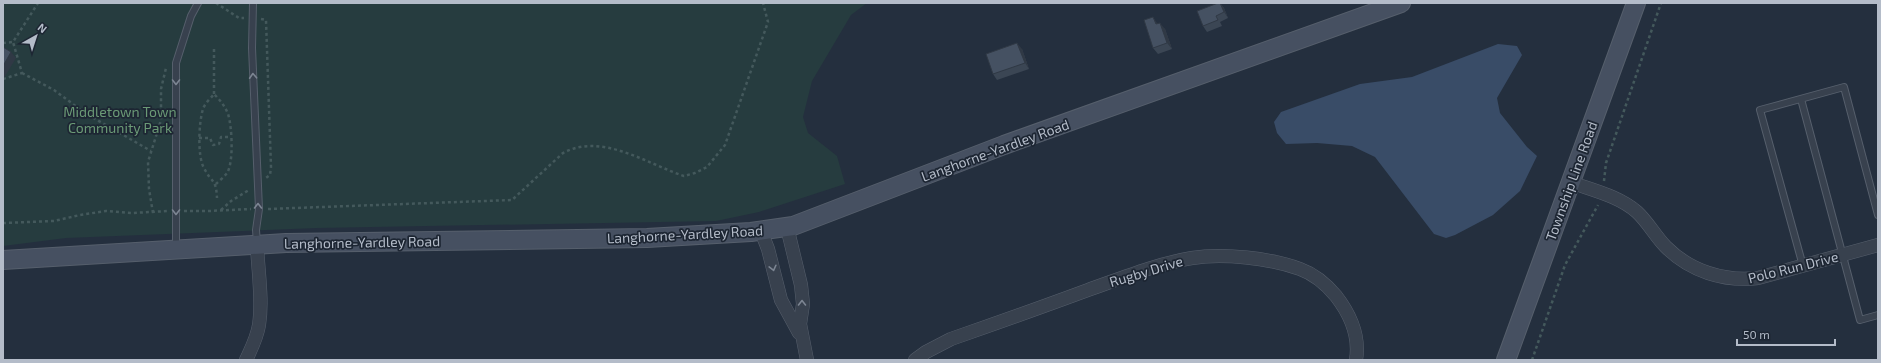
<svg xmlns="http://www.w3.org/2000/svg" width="1881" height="363" viewBox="0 0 1881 363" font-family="'Exo 2',sans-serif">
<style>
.green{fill:#263c3f}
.water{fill:#394c67}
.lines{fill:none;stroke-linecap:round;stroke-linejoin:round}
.lane-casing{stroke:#565f6c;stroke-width:8}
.street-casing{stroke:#565f6c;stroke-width:14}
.secondary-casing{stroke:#565f6c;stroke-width:20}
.path{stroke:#44595c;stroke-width:2.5;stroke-dasharray:3 3;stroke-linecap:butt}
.lane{stroke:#38414e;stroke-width:6}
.street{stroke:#38414e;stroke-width:13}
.secondary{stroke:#465061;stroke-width:18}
.wall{fill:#3b4654}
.shaded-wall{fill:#303945}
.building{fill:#455162;stroke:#303945}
.oneway{stroke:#7c8592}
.labels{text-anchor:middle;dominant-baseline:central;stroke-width:3.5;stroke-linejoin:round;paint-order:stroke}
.park-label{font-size:14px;fill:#6b9a76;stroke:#1d2633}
.street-label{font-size:14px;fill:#b4bcc9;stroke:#1d2633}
</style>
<rect width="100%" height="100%" fill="#242f3e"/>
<!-- green -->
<path class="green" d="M 3,3 L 867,3 L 851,15 L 812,81 L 803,117 L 808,133 L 837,156 L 845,184 L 759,212 L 716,221 L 317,228 L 66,238 L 3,246 Z"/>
<!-- water -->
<path class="water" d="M 1498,44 L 1517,46 L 1522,55 L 1497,98 L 1500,113 L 1527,147 L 1537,156 L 1520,191 L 1493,215 L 1455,235 L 1446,238 L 1434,234 L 1375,157 L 1352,146 L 1317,143 L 1286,144 L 1277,133 L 1274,122 L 1281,112 L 1360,84 L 1412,77 Z"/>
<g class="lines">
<defs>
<path id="lane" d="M 253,3 L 252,48 L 259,209 L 256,230 L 257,243
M 1801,99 L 1860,320 L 1878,315
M 176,248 L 176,63 L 191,16 L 198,3
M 1803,266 L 1760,110 L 1844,87 L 1878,215"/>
<path id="street" d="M 1570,182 C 1592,190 1619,196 1637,212 C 1648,222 1655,236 1666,247 C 1690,271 1724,282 1758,278 L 1878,245
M 787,227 L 801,285 L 803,304 L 800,324 L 807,360
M 761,231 L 768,249 L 781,300 L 799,333
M 246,360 C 251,349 257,338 259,325 C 263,300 258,271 257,245
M 915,360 L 926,352 L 951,339 C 997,323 1042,307 1088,290 C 1122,278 1156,264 1192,258 C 1223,253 1270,258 1300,269 C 1314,274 1326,284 1336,296 C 1350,314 1360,336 1356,360"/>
<path id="secondary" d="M 3,260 L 286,243 L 647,238 L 751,232 L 793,226 L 1004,145 L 1401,3
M 1506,360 L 1636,3"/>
</defs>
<!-- lane casing -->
<use href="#lane" class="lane-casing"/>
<!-- street casing -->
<use href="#street" class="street-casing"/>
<!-- secondary casing -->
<use href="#secondary" class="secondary-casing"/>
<!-- path -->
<path class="path" d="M 216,3 L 239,18 L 244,18
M 261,19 L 266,20 L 271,167 L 270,175 L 266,178
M 3,43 L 13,42 L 38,3
M 22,73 L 54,90 L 85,113 L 151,151
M 3,79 L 22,73 L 13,42
M 214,94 L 214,46
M 199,138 L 210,138 L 213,145 L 219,144 L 221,137 L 231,137
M 1604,181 L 1606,163 L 1661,3
M 216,184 C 219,181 224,177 227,173 C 234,162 232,126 228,114 C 225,106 220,100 214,94 C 211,98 205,103 203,109 C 199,121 197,156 204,168 C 212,184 216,178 217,198
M 268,209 L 512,200 L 563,153 C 602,132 647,164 684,176 L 695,173 L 707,167 L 725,145 L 768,22 L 763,3
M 221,210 L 231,201 L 249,190
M 184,211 L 209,211 L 251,209
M 153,213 L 149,189 L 148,162 L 161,120 L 161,89 L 166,68
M 3,223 L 54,221 L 80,215 L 106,211 L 132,213 L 169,211
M 1532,360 L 1565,265 L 1598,205"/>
<!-- lane -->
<use href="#lane" class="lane"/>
<!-- street -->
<use href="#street" class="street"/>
<!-- secondary -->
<use href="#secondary" class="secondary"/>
</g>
<!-- wall -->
<path class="wall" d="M 1220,3 L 1224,8 L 1228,18 L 1220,22 L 1222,26 L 1207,32 L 1203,26 Z
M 1158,24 L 1165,29 L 1172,49 L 1158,54 L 1153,48 Z
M 1022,49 L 1029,69 L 997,80 L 993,74 Z"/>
<!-- shaded-wall -->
<path class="shaded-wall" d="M 1220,3 L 1224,8 L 1228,18 L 1224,12 Z
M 1153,17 L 1157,23 L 1160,30 L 1156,24 Z
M 1160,23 L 1165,29 L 1172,49 L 1167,43 Z
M 1017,43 L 1022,49 L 1029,69 L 1025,63 Z
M 11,52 L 16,58 L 4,78 L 3,66 Z"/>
<!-- building -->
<path class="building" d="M 1218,3 L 1220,3 L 1224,12 L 1216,16 L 1218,20 L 1203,26 L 1197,11 Z
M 1153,17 L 1156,24 L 1160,23 L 1167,43 L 1153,48 L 1144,20 Z
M 1017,43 L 1025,63 L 993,74 L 986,54 Z
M 3,47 L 11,52 L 3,66 Z"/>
<!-- one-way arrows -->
<defs><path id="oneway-chevron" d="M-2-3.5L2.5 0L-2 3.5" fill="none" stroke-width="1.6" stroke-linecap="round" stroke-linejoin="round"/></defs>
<g class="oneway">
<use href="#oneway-chevron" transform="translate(253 76) rotate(-93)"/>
<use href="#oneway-chevron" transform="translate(176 82) rotate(90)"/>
<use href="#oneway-chevron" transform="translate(258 206) rotate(-90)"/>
<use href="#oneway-chevron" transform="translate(176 212) rotate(90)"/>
<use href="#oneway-chevron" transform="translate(773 268) rotate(76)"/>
<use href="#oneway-chevron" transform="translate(802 303) rotate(-90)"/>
</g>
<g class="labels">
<!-- park labels -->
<g class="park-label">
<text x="120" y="111">Middletown Town<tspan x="120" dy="16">Community Park</tspan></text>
</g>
<!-- street labels -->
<g class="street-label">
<text transform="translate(995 150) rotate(-20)">Langhorne-Yardley Road</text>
<text transform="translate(1571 181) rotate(-70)">Township Line Road</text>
<text transform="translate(685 234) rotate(-3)">Langhorne-Yardley Road</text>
<text transform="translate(362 242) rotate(-1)">Langhorne-Yardley Road</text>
<text transform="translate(1793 267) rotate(-14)">Polo Run Drive</text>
<text transform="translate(1146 271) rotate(-17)">Rugby Drive</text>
</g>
</g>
<!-- border -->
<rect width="1881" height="363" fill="none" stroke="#b4bcc9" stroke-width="8"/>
<!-- north arrow -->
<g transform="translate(36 36) rotate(39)" stroke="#1d2633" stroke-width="3" paint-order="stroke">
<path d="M0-3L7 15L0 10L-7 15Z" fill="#b4bcc9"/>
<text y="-6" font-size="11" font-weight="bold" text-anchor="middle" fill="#b4bcc9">N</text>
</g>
<!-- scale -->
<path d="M1737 339v6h98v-6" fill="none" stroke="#b4bcc9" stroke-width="2"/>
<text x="1743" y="339" font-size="12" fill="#b4bcc9" stroke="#1d2633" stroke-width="3" paint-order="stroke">50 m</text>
</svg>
